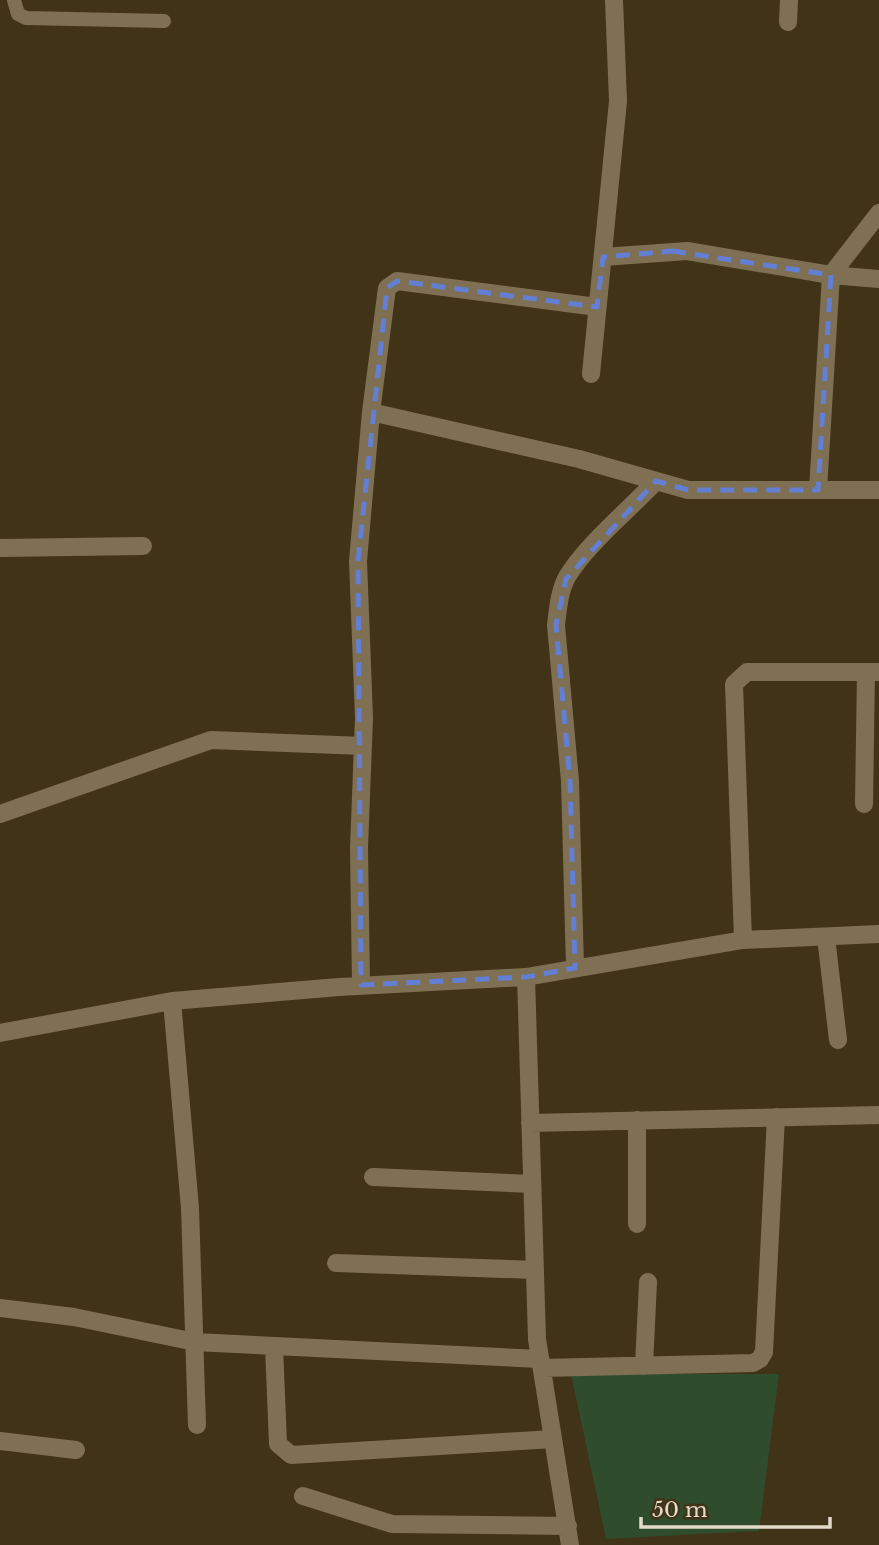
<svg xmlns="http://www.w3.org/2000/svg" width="879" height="1545" viewBox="0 0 879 1545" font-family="'Libre Baskerville',serif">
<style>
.green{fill:#2f4c2c}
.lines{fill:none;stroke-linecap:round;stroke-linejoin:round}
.service{stroke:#807053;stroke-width:14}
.minor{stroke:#807053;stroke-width:18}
.marked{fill:none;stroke:#627fd3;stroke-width:5;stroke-dasharray:14 9;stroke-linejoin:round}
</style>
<rect width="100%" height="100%" fill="#413317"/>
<!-- green -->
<path class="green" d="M 571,1374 L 779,1374 L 759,1531 L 606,1539 Z"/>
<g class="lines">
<!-- service -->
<path class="service" d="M 14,0 L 18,14 L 26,18 L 164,21"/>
<!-- minor -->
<path class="minor" d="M 788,22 L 789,0
M 879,213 L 831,275 L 879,279
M 603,257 L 687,251 L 831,275 L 818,490
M 591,374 L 618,101 L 614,0
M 371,412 L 579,459 L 688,490 L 879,490
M 0,548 L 143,546
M 864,804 L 866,672
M 0,814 L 211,740 L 363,746
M 826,937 L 838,1040
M 743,940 L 734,684 L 747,672 L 879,672
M 575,968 L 570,781 L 556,625 C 558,609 559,592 567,577 C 587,544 629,510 656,481
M 526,977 L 537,1339 L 570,1545
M 361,985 L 359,848 L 364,718 L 358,561 L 371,412 L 387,288 L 397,281 L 597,307
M 172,1001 L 190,1208 L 197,1425
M 0,1033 L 172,1001 L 339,987 L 526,977 L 743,940 L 879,934
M 637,1120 L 637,1224
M 530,1123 L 879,1115
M 373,1177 L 532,1184
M 336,1263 L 535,1270
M 0,1308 L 74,1317 L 195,1342 L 540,1359
M 274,1347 L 278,1444 L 291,1455 L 553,1439
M 644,1366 L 648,1282
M 542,1368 L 753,1363 L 760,1359 L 764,1352 L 776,1117
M 0,1441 L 76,1450
M 303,1496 L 392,1524 L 568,1526"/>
</g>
<!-- marked area -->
<path class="marked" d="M 672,251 L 831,275 L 818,490 L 688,490 L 656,481 L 566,579 L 556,625 L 570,781 L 575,968 L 526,977 L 361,985 L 358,561 L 387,288 L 397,281 L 597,307 L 603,257 Z"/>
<!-- scale -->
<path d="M641 1517v10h189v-10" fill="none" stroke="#e3daca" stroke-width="3.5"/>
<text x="652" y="1517" font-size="21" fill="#e3daca" stroke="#413317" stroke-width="5" paint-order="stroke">50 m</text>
</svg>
